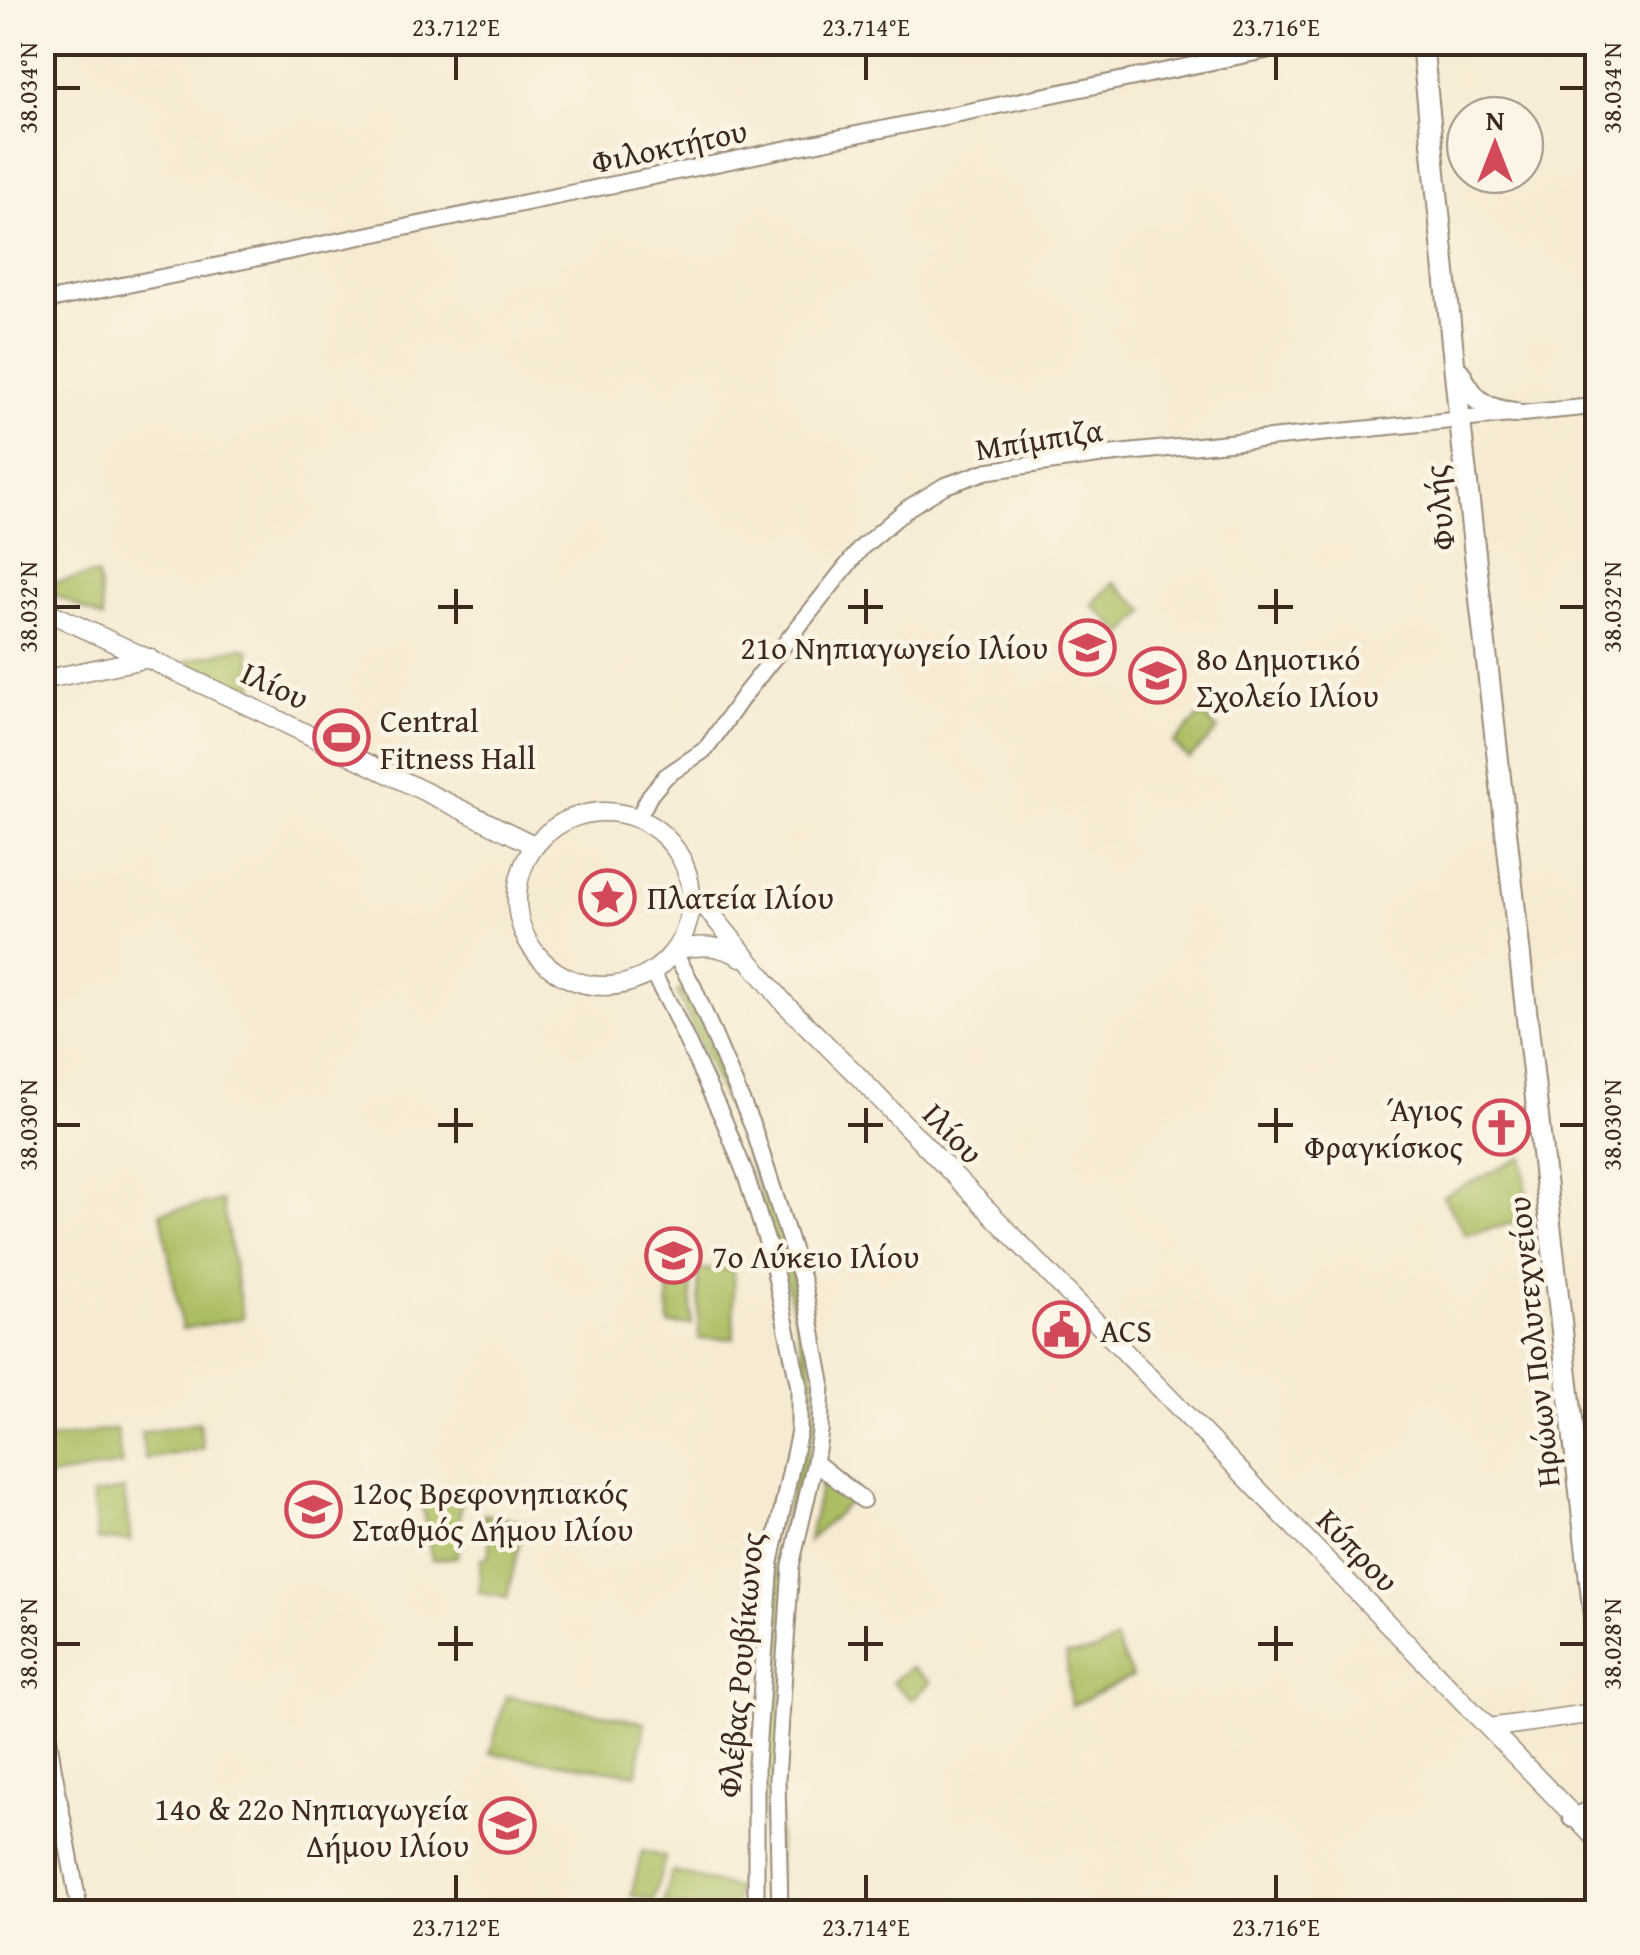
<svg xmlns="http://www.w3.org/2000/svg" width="1640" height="1955" viewBox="0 0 1640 1955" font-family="'Gentium Book Plus',serif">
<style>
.green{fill:#acbe62;stroke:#747440;stroke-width:2.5}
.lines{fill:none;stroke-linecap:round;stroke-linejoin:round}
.tertiary-casing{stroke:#988a78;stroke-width:19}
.secondary-casing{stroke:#988a78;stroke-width:21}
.primary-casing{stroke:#988a78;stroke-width:24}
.tertiary{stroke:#fff;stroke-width:15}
.secondary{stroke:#fff;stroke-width:18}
.primary{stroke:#fff;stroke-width:20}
.ticks{fill:none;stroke:#3b2a1e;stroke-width:4}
.labels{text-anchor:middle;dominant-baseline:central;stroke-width:9;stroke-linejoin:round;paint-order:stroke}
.street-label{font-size:32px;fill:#3b2a1e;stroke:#fcf5e5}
.poi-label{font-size:32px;fill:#3b2a1e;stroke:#fcf5e5;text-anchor:start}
.neatline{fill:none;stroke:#3b2a1e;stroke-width:4}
.ticks-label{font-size:25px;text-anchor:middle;fill:#3b2a1e}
</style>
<rect width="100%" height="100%" fill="#fcf5e5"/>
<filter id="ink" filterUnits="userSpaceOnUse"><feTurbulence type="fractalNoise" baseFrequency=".01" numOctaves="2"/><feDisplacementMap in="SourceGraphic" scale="20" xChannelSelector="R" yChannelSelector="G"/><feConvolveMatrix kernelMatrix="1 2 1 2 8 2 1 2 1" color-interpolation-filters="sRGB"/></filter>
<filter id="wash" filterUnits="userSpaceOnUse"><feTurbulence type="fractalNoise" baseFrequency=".0048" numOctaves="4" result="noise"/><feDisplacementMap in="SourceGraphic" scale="40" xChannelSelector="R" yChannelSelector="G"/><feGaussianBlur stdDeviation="2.25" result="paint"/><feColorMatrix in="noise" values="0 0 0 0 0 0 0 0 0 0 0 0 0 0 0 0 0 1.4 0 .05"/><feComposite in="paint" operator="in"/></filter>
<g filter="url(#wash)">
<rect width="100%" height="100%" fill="#f6ead2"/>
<!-- green -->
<path class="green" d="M 91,575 L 98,576 L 103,619 L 43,589 L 43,585 Z
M 1113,582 L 1146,611 L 1124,634 L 1092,605 Z
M 241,647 L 249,650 L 255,691 C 236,698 203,674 186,663 L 188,660 Z
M 1202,714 L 1218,730 L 1189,759 L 1173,743 Z
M 686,988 L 745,1124 L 786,1243 L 814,1377 L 815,1425 L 790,1529 L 786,1558 L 776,1912 L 767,1912 L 763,1763 L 777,1553 L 806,1423 L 806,1375 L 802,1347 L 777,1246 L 736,1127 L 677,992 Z
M 1523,1157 L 1529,1219 L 1466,1235 L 1443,1196 Z
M 222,1201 L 243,1318 L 182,1329 L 161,1212 Z
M 698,1269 L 733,1269 L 734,1338 L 699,1339 Z
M 691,1281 L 692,1324 L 669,1325 L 668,1282 Z
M 199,1422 L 203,1449 L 145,1459 L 141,1432 Z
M 116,1429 L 122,1465 L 43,1478 L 43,1440 Z
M 822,1480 L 849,1502 L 808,1542 Z
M 462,1487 L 457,1557 L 432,1560 L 420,1496 Z
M 124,1490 L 131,1541 L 97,1540 L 92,1495 Z
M 484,1514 L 524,1522 L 507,1598 L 479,1593 L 481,1558 L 488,1558 L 490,1536 L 483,1534 Z
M 1115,1640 L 1132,1677 L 1071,1706 L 1066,1655 L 1093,1652 Z
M 911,1667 L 931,1682 L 912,1700 L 892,1682 Z
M 506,1696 L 645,1722 L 637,1774 L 490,1753 Z
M 642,1851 L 665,1857 L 654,1901 L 631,1895 Z
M 672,1871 L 738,1889 L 732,1912 L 699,1912 L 664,1903 Z"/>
</g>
<g filter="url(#ink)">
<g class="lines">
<defs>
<path id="tertiary" d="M 42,302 L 1307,42
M 639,816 L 650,795 L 666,776 L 706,749 L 744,695 L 861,548 L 908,508 L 944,486 L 987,471 L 1102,455 L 1598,406
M 674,952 L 693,986 L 754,1130 L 803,1282 L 822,1382 L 820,1432 L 815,1462 L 791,1566 L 777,1779 L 780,1912
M 652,972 L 671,1007 L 725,1123 L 745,1173 L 772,1258 L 799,1387 L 799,1431 L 771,1562 L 756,1765 L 756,1912
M 815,1462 L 863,1500
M 42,1696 L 53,1767 L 80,1912"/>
<path id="secondary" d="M 42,609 L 268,715 L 534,845
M 42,680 L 149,658
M517 899a87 87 0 1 1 174 0a87 87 0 1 1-174 0Z
M 691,898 L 708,910 L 785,1004 L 858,1076 L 1598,1841
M 676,949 C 701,945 719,944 741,957
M 1489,1728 L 1587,1714 L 1598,1714"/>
<path id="primary" d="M 1422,42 L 1458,403 L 1598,1652
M 1459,372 C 1474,400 1482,409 1514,413
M 1573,1817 L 1581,1816 L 1598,1808"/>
</defs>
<!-- tertiary casing -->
<use href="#tertiary" class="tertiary-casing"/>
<!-- secondary casing -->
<use href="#secondary" class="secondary-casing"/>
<!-- primary casing -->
<use href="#primary" class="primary-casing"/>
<!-- tertiary -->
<use href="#tertiary" class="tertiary"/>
<!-- secondary -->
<use href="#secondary" class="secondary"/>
<!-- primary -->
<use href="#primary" class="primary"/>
</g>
</g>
<!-- ticks -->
<path class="ticks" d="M 456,55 L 456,80M 866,55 L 866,80M 1276,55 L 1276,80M 55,88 L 80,88M 1560,88 L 1585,88M 456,589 L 456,624M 866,589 L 866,624M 1276,589 L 1276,624M 55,607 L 80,607M 438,607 L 473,607M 848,607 L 883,607M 1258,607 L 1293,607M 1560,607 L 1585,607M 456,1108 L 456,1143M 866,1108 L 866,1143M 1276,1108 L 1276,1143M 55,1125 L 80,1125M 438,1125 L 473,1125M 848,1125 L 883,1125M 1258,1125 L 1293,1125M 1560,1125 L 1585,1125M 456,1626 L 456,1661M 866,1626 L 866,1661M 1276,1626 L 1276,1661M 55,1644 L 80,1644M 438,1644 L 473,1644M 848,1644 L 883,1644M 1258,1644 L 1293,1644M 1560,1644 L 1585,1644M 456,1875 L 456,1900M 866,1875 L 866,1900M 1276,1875 L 1276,1900"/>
<!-- icons -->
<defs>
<symbol id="school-ring" viewBox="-11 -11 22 22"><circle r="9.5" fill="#fcf5e5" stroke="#d1495b" stroke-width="1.5"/><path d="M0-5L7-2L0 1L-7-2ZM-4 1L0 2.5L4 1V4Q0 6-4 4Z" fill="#d1495b"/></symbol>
<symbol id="stadium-ring" viewBox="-11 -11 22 22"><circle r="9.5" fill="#fcf5e5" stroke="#d1495b" stroke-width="1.5"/><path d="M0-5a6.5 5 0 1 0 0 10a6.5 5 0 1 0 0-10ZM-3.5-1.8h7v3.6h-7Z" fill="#d1495b"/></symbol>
<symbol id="sight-ring" viewBox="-11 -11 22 22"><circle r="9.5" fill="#fcf5e5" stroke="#d1495b" stroke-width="1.5"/><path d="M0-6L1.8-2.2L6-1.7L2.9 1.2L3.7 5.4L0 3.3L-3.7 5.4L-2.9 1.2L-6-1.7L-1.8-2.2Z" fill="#d1495b"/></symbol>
<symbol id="church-ring" viewBox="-11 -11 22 22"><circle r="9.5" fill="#fcf5e5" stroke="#d1495b" stroke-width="1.5"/><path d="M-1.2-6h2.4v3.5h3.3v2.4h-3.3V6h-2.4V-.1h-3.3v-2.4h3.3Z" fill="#d1495b"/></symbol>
<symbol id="civic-ring" viewBox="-11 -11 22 22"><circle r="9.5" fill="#fcf5e5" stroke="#d1495b" stroke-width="1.5"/><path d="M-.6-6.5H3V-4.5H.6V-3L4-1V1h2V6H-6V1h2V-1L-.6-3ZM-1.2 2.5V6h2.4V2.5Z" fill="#d1495b"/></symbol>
</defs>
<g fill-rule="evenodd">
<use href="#school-ring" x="1056" y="616" width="63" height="63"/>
<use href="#school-ring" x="1126" y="644" width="63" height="63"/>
<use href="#stadium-ring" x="310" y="706" width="63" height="63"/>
<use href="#sight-ring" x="576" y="866" width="63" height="63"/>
<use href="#church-ring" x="1470" y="1096" width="63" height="63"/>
<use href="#school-ring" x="642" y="1224" width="63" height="63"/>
<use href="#civic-ring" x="1030" y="1298" width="63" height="63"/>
<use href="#school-ring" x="282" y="1478" width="63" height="63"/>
<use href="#school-ring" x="476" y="1794" width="63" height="63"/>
</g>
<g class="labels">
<!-- street labels -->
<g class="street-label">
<text transform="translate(669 146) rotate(-12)">Φιλοκτήτου</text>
<text transform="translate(1039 439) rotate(-9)">Μπίμπιζα</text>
<text transform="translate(1439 508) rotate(-96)">Φυλής</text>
<text transform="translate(275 685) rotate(25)">Ιλίου</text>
<text transform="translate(953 1133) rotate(46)">Ιλίου</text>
<text transform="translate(1533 1342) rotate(-96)">Ηρώων Πολυτεχνείου</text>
<text transform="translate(1358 1550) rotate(46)">Κύπρου</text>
<text transform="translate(740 1665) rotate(-85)">Φλέβας Ρουβίκωνος</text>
</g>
<!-- poi labels -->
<g class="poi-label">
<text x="1048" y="647" text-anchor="end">21ο Νηπιαγωγείο Ιλίου</text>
<text x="1196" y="658">8ο Δημοτικό<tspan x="1196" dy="37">Σχολείο Ιλίου</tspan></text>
<text x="380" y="720">Central<tspan x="380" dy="37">Fitness Hall</tspan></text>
<text x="647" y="897">Πλατεία Ιλίου</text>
<text x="1463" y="1109" text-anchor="end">Άγιος<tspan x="1463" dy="37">Φραγκίσκος</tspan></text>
<text x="712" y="1256">7ο Λύκειο Ιλίου</text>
<text x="1100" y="1330">ACS</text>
<text x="352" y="1492">12ος Βρεφονηπιακός<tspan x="352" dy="37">Σταθμός Δήμου Ιλίου</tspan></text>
<text x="469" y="1808" text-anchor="end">14ο &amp; 22ο Νηπιαγωγεία<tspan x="469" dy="37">Δήμου Ιλίου</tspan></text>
</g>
</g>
<!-- margin -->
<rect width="1640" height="1955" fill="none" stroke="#fcf5e5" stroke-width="110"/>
<!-- north arrow -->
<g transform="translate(1495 145)"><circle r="48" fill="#fcf5e5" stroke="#afa495" stroke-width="2.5"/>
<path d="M0-8L18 38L0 25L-18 38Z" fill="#d1495b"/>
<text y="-15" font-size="28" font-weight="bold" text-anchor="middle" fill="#3b2a1e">N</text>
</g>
<rect x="55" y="55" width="1530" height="1845" class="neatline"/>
<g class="ticks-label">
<text x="456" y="36">23.712°E</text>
<text x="866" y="36">23.714°E</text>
<text x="1276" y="36">23.716°E</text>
<text transform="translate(28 88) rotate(-90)" y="9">38.034°N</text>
<text transform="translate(1612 88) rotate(-90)" y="9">38.034°N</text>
<text transform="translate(28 607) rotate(-90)" y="9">38.032°N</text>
<text transform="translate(1612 607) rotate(-90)" y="9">38.032°N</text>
<text transform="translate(28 1125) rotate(-90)" y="9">38.030°N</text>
<text transform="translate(1612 1125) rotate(-90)" y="9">38.030°N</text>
<text transform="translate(28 1644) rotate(-90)" y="9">38.028°N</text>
<text transform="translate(1612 1644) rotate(-90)" y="9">38.028°N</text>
<text x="456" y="1936">23.712°E</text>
<text x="866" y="1936">23.714°E</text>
<text x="1276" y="1936">23.716°E</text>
</g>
</svg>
